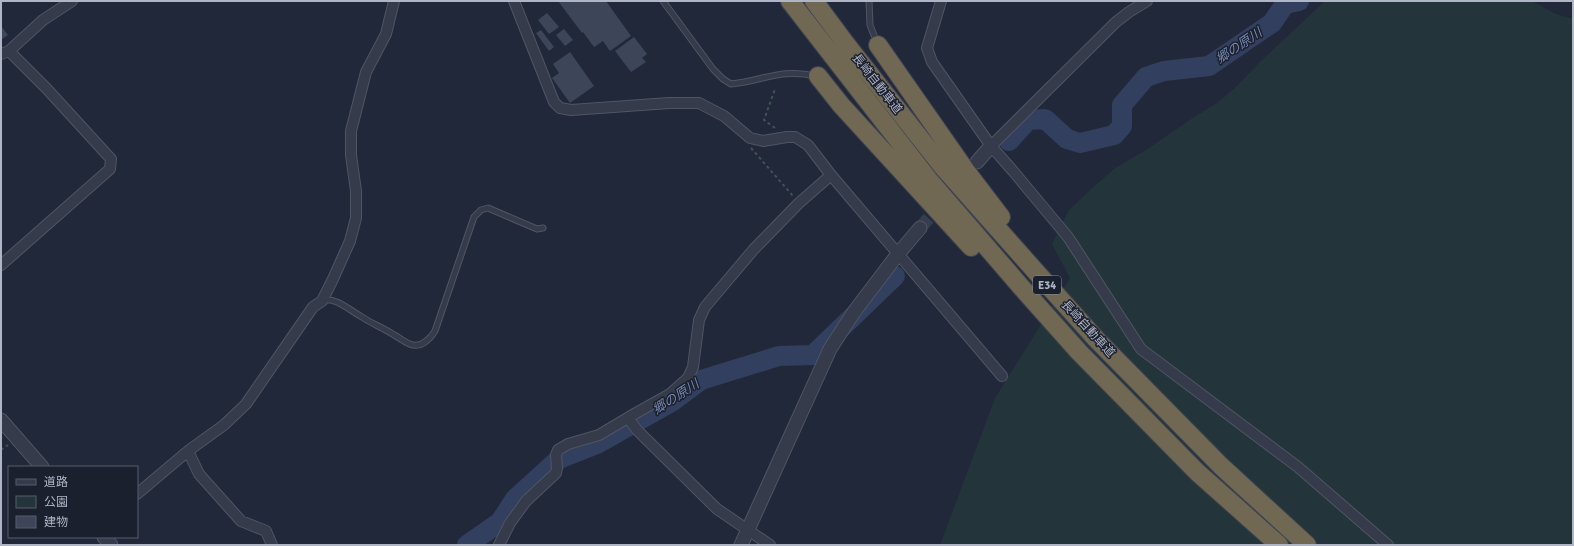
<svg xmlns="http://www.w3.org/2000/svg" width="1574" height="546" viewBox="0 0 1574 546" font-family="Signika,'Noto Sans JP',sans-serif">
<style>
.green{fill:#23353a}
.lines{fill:none;stroke-linecap:round;stroke-linejoin:round}
.river{stroke:#333f5f;stroke-width:20}
.building{fill:#3d4659}
.tertiary-tunnel{stroke:#363d4e;stroke-width:13;stroke-dasharray:13 6;stroke-linecap:butt}
.service-casing{stroke:#505564;stroke-width:7}
.minor-casing{stroke:#505564;stroke-width:12}
.tertiary-casing{stroke:#505564;stroke-width:15}
.motorway-casing{stroke:#3d4251;stroke-width:20}
.path{stroke:#415258;stroke-width:2;stroke-dasharray:3 3;stroke-linecap:butt}
.service{stroke:#353b4a;stroke-width:5}
.minor{stroke:#353b4a;stroke-width:10}
.tertiary{stroke:#353b4a;stroke-width:13}
.motorway{stroke:#706852;stroke-width:18}
.labels{text-anchor:middle;dominant-baseline:central;stroke-width:3;stroke-linejoin:round;paint-order:stroke}
.shield{fill:#1a202e;stroke:#838898;stroke-width:1}
.shield-label{font-size:11px;font-weight:bold;fill:#b0b5c6}
.street-label{font-size:12px;fill:#b0b5c6;stroke:#1a202e}
.water-label{font-size:13px;font-style:italic;fill:#7787ae;stroke:#1a202e}
</style>
<rect width="100%" height="100%" fill="#212839"/>
<!-- green -->
<path class="green" d="M 1325,1 L 1532,1 L 1556,14 L 1573,19 L 1573,545 L 940,545 L 995,398 L 1070,278 L 1052,244 L 1069,210 L 1091,189 L 1115,168 L 1146,150 L 1194,117 L 1217,103 L 1236,87 L 1261,61 Z"/>
<g class="lines">
<!-- river -->
<path class="river" d="M 1009,141 L 1028,120 L 1045,119 L 1067,139 L 1080,143 L 1114,135 L 1122,126 L 1122,105 L 1146,77 L 1164,71 L 1209,66 L 1272,23 L 1285,4 L 1299,1
M 467,545 L 500,522 L 515,499 L 559,459 L 597,444 L 673,401 L 701,380 L 779,356 L 813,355 L 895,276"/>
</g>
<!-- building -->
<path class="building" d="M 558,1 L 606,1 L 631,36 L 610,51 L 603,41 L 594,47 L 583,32 L 582,33 Z
M 547,13 L 559,27 L 549,34 L 538,20 Z
M 1,26 L 8,35 L 1,40 Z
M 564,29 L 573,40 L 565,46 L 556,35 Z
M 541,30 L 554,47 L 549,51 L 536,33 Z
M 634,37 L 647,54 L 642,58 L 646,62 L 631,72 L 615,51 Z
M 570,52 L 594,86 L 570,103 L 552,78 L 559,73 L 553,64 Z"/>
<g class="lines">
<!-- tertiary-tunnel -->
<path class="tertiary-tunnel" d="M 920,228 L 942,203"/>
<defs>
<path id="service" d="M 663,1 L 713,69 L 723,79 L 731,84 C 761,81 783,68 815,76
M 869,1 L 870,25 L 877,43
M 323,300 C 338,298 349,310 362,317 C 372,324 384,328 394,335 C 400,338 407,344 413,345 C 422,347 431,338 435,331 L 474,217 L 481,210 L 488,208 L 537,229 L 543,228"/>
<path id="minor" d="M 514,1 L 554,102 L 560,108 L 571,110 L 669,103 L 699,103 L 724,116 L 750,138 L 763,141 L 787,137 L 795,137 L 808,145 L 831,175 L 1002,376
M 941,1 L 927,48 L 932,62 L 991,146 L 1013,171 L 1068,237 L 1141,349 L 1298,467 L 1388,545
M 1,54 L 9,51 L 43,20 L 72,1
M 991,146 L 1116,22 L 1129,12 L 1147,1
M 1,265 L 110,169 L 111,159 L 47,89 L 9,51
M 628,418 L 637,430 L 717,509 L 770,545
M 188,451 L 199,474 L 241,521 L 266,531 L 272,545
M 137,494 L 188,451 L 224,425 L 246,404 L 313,307 L 322,301 L 333,279 L 350,241 L 356,218 L 356,191 L 351,155 L 351,131 L 366,72 L 386,34 L 394,1
M 499,545 L 510,523 L 526,501 L 556,473 L 557,468 L 556,455 L 558,450 L 568,444 L 599,435 L 636,413 L 670,394 L 688,378 L 693,367 L 699,320 L 705,307 L 754,249 L 799,203 L 831,175"/>
<path id="tertiary" d="M 977,162 L 991,146
M 1,420 L 42,467
M 104,537 L 111,545
M 741,545 L 830,349 L 854,312 L 898,254 L 920,228"/>
<path id="motorway" d="M 790,1 L 929,180 L 1022,288 L 1079,352 L 1197,472 L 1279,545
M 814,1 L 846,44 L 942,166 L 1037,273 L 1096,339 L 1221,466 L 1307,545
M 878,45 L 966,171 L 1001,217
M 818,76 L 841,105 L 971,247"/>
</defs>
<!-- service casing -->
<use href="#service" class="service-casing"/>
<!-- minor casing -->
<use href="#minor" class="minor-casing"/>
<!-- tertiary casing -->
<use href="#tertiary" class="tertiary-casing"/>
<!-- motorway casing -->
<use href="#motorway" class="motorway-casing"/>
<!-- path -->
<path class="path" d="M 775,128 L 764,120 L 775,89
M 751,148 L 793,196
M 1,450 L 8,445"/>
<!-- service -->
<use href="#service" class="service"/>
<!-- minor -->
<use href="#minor" class="minor"/>
<!-- tertiary -->
<use href="#tertiary" class="tertiary"/>
<!-- motorway -->
<use href="#motorway" class="motorway"/>
</g>
<g class="labels">
<!-- shield labels -->
<rect class="shield" x="1033" y="276" width="28" height="18" rx="3"/>
<g class="shield-label">
<text x="1047" y="285">E34</text>
</g>
<!-- street labels -->
<g class="street-label">
<text transform="translate(877 84) rotate(52)">長崎自動車道</text>
<text transform="translate(1088 329) rotate(47)">長崎自動車道</text>
</g>
<!-- water labels -->
<g class="water-label">
<text transform="translate(1239 46) rotate(-34)">郷の原川</text>
<text transform="translate(676 397) rotate(-33)">郷の原川</text>
</g>
</g>
<!-- border -->
<rect width="1574" height="546" fill="none" stroke="#b0b5c6" stroke-width="4"/>
<!-- legend -->
<rect x="8" y="466" width="130" height="72" fill="#1a202e" stroke="#565c6b"/>
<rect x="16" y="479" width="20" height="6" fill="#353b4a" stroke="#565c6b"/>
<text x="44" y="486" font-size="12" fill="#b0b5c6">道路</text>
<rect x="16" y="496" width="20" height="12" fill="#23353a" stroke="#565c6b"/>
<text x="44" y="506" font-size="12" fill="#b0b5c6">公園</text>
<rect x="16" y="516" width="20" height="12" fill="#3d4659" stroke="#565c6b"/>
<text x="44" y="526" font-size="12" fill="#b0b5c6">建物</text>
</svg>
